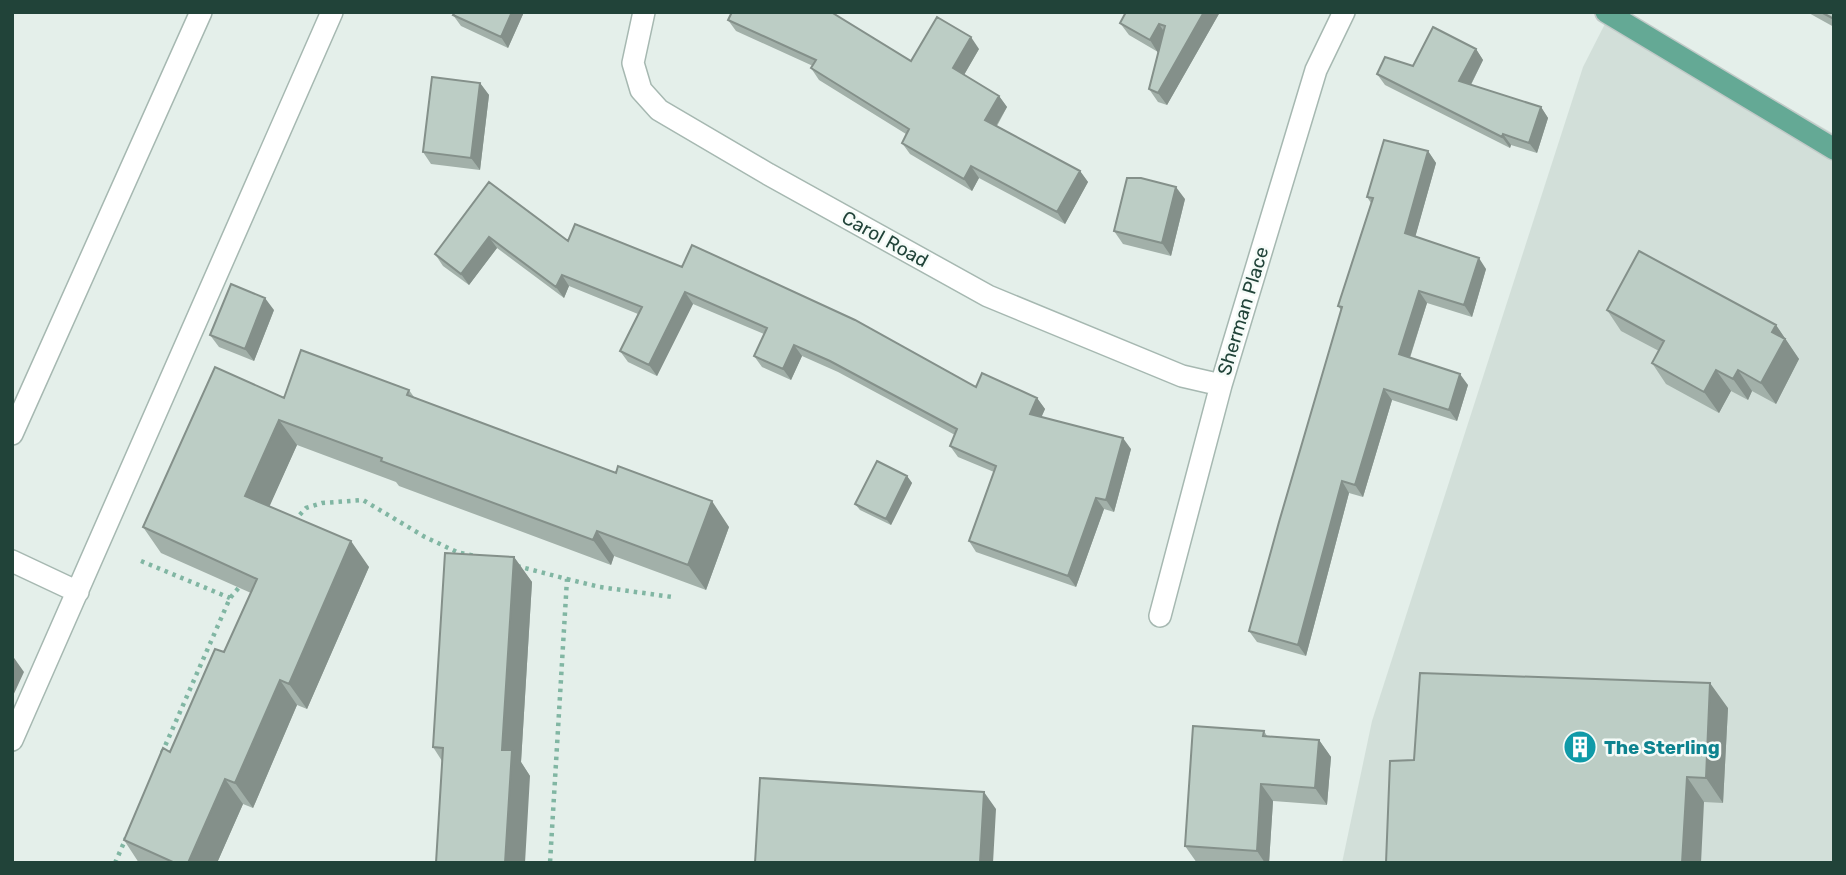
<svg xmlns="http://www.w3.org/2000/svg" width="1846" height="875" viewBox="0 0 1846 875" font-family="Rubik,sans-serif">
<style>
.built{fill:#d2dfd9}
.lines{fill:none;stroke-linecap:round;stroke-linejoin:round}
.minor-casing{stroke:#a6b8b1;stroke-width:24}
.major-casing{stroke:#c1cac8;stroke-width:24}
.path{stroke:#81b6a3;stroke-width:4.5;stroke-dasharray:3.5 5;stroke-linecap:butt}
.minor{stroke:#fff;stroke-width:21}
.major{stroke:#64a995;stroke-width:21}
.wall{fill:#a2b0a9}
.shaded-wall{fill:#84908a}
.building{fill:#bccdc5;stroke:#84908a;stroke-width:2}
.labels{text-anchor:middle;dominant-baseline:central;stroke-width:5;stroke-linejoin:round;paint-order:stroke}
.street-label{font-size:19px;fill:#214339;stroke:#f5fbf8}
.culture-label{font-size:19px;font-weight:bold;fill:#0d838f;stroke:#f5fbf8;text-anchor:start}
</style>
<rect width="100%" height="100%" fill="#e4efea"/>
<!-- built -->
<path class="built" d="M 1611,12 L 1624,12 L 1834,134 L 1834,863 L 1342,863 L 1372,721 L 1583,67 Z"/>
<g class="lines">
<defs>
<path id="minor" d="M 644,12 L 633,63 L 641,90 L 659,110 L 768,174 L 988,296 L 1182,376 L 1221,385
M 12,434 L 201,12
M 12,561 L 78,592
M 1160,616 L 1221,385 L 1316,70 L 1344,12
M 12,740 L 332,12"/>
<path id="major" d="M 1606,12 L 1834,149"/>
</defs>
<!-- minor casing -->
<use href="#minor" class="minor-casing"/>
<!-- major casing -->
<use href="#major" class="major-casing"/>
<!-- path -->
<path class="path" d="M 294,521 L 306,508 L 322,503 L 363,500 L 425,537 L 457,552 L 475,556
M 141,561 L 230,598
M 517,566 L 567,579 L 550,863
M 567,579 L 600,587 L 672,597
M 162,753 L 230,598 L 242,584
M 115,863 L 126,838"/>
<!-- minor -->
<use href="#minor" class="minor"/>
<!-- major -->
<use href="#major" class="major"/>
</g>
<!-- wall -->
<path class="wall" d="M 524,12 L 508,48 L 461,26 L 453,15 Z
M 1126,12 L 1220,12 L 1167,105 L 1158,102 L 1149,89 L 1158,52 L 1129,35 L 1120,23 Z
M 1807,12 L 1834,12 L 1834,27 Z
M 728,20 L 911,61 L 979,49 L 964,75 L 999,96 L 1007,107 L 997,126 L 1080,171 L 1088,182 L 1065,224 L 979,178 L 972,191 L 910,154 L 902,143 L 906,134 L 819,80 L 811,68 L 813,66 L 736,31 Z
M 1476,49 L 1483,60 L 1471,85 L 1541,107 L 1548,118 L 1537,153 L 1511,145 L 1510,148 L 1385,85 L 1377,74 Z
M 480,83 L 489,95 L 480,170 L 431,164 L 423,152 Z
M 1428,151 L 1436,163 L 1415,237 L 1486,269 L 1472,317 L 1427,303 L 1410,358 L 1468,385 L 1457,421 L 1392,400 L 1363,497 L 1349,493 L 1306,656 L 1257,642 L 1249,631 L 1341,310 L 1338,306 L 1371,203 L 1367,197 Z
M 489,182 L 568,241 L 976,387 L 1037,398 L 1045,409 L 1041,417 L 1131,449 L 1114,512 L 1104,509 L 1076,587 L 976,552 L 969,541 L 994,472 L 958,457 L 950,446 L 955,435 L 838,372 L 802,356 L 791,380 L 762,367 L 754,356 L 764,334 L 693,304 L 657,376 L 628,362 L 620,351 L 638,314 L 569,286 L 564,298 L 497,248 L 469,285 L 443,266 L 435,254 Z
M 1185,199 L 1171,256 L 1123,244 L 1114,231 Z
M 274,310 L 254,361 L 219,347 L 210,335 Z
M 1607,310 L 1776,325 L 1799,359 L 1776,404 L 1752,391 L 1748,400 L 1731,391 L 1719,413 L 1666,384 L 1652,363 L 1659,351 L 1621,331 Z
M 409,390 L 414,397 L 729,527 L 706,590 L 614,556 L 611,565 L 399,486 L 396,482 L 297,445 L 269,506 L 369,567 L 307,709 L 297,705 L 253,808 L 243,804 L 217,863 L 139,863 L 124,840 L 170,752 L 224,652 L 251,593 L 161,553 L 143,527 L 284,398 Z
M 907,476 L 912,483 L 891,525 L 860,510 L 855,504 Z
M 514,557 L 532,582 L 521,762 L 530,776 L 442,761 L 433,747 Z
M 1728,708 L 1723,803 L 1704,802 L 1414,760 Z
M 1264,731 L 1267,736 L 1319,740 L 1331,757 L 1327,805 L 1273,801 L 1269,863 L 1197,863 L 1185,846 Z"/>
<!-- shaded-wall -->
<path class="shaded-wall" d="M 512,12 L 524,12 L 508,48 L 501,37 Z
M 1204,12 L 1220,12 L 1167,105 L 1158,93 Z
M 1159,24 L 1167,36 L 1158,53 L 1150,40 Z
M 971,37 L 979,49 L 961,80 L 953,68 Z
M 1476,49 L 1483,60 L 1467,92 L 1459,81 Z
M 480,83 L 489,95 L 480,170 L 471,158 Z
M 999,96 L 1007,107 L 993,131 L 985,120 Z
M 1541,107 L 1548,118 L 1537,153 L 1529,143 Z
M 1503,134 L 1511,145 L 1510,148 L 1502,137 Z
M 1428,151 L 1436,163 L 1413,245 L 1405,233 Z
M 971,166 L 979,178 L 972,191 L 964,179 Z
M 1080,171 L 1088,182 L 1065,224 L 1057,212 Z
M 1176,187 L 1185,199 L 1171,256 L 1162,243 Z
M 489,237 L 497,248 L 469,285 L 461,274 Z
M 1479,258 L 1486,269 L 1472,317 L 1464,305 Z
M 562,275 L 569,286 L 564,298 L 556,287 Z
M 1419,291 L 1427,303 L 1407,366 L 1399,354 Z
M 685,292 L 693,304 L 657,376 L 649,365 Z
M 265,298 L 274,310 L 254,361 L 245,349 Z
M 1776,325 L 1799,359 L 1776,404 L 1761,383 L 1772,332 Z
M 794,345 L 802,356 L 791,380 L 783,369 Z
M 1716,370 L 1731,391 L 1719,413 L 1704,392 Z
M 1738,370 L 1752,391 L 1748,400 L 1733,379 Z
M 1460,374 L 1468,385 L 1457,421 L 1449,410 Z
M 1384,389 L 1392,400 L 1363,497 L 1355,485 Z
M 1037,398 L 1045,409 L 1038,425 L 1030,414 Z
M 279,420 L 297,445 L 263,521 L 245,496 Z
M 1123,438 L 1131,449 L 1114,512 L 1106,500 Z
M 907,476 L 912,483 L 891,525 L 886,519 Z
M 1342,481 L 1349,493 L 1306,656 L 1298,645 Z
M 1096,498 L 1104,509 L 1076,587 L 1068,576 Z
M 712,501 L 729,527 L 706,590 L 688,565 Z
M 597,531 L 614,556 L 611,565 L 593,540 Z
M 351,541 L 369,567 L 307,709 L 289,684 Z
M 514,557 L 532,582 L 521,762 L 530,776 L 525,863 L 505,863 L 502,750 Z
M 12,655 L 24,672 L 12,698 Z
M 280,680 L 297,705 L 253,808 L 235,783 Z
M 1710,683 L 1728,708 L 1723,803 L 1706,778 Z
M 1319,740 L 1331,757 L 1327,805 L 1315,788 Z
M 1687,777 L 1704,802 L 1701,863 L 1682,863 Z
M 225,779 L 243,804 L 217,863 L 188,863 Z
M 1261,784 L 1273,801 L 1269,863 L 1265,863 L 1257,851 Z
M 984,792 L 996,809 L 993,863 L 980,863 Z"/>
<!-- building -->
<path class="building" d="M 455,12 L 512,12 L 501,37 L 453,15 Z
M 732,12 L 831,12 L 911,61 L 937,17 L 971,37 L 953,68 L 999,96 L 985,120 L 1080,171 L 1057,212 L 971,166 L 964,179 L 902,143 L 909,129 L 811,68 L 816,60 L 728,20 Z
M 1126,12 L 1204,12 L 1158,93 L 1149,89 L 1165,26 L 1159,24 L 1150,40 L 1120,23 Z
M 1821,12 L 1834,12 L 1834,19 Z
M 1433,27 L 1476,49 L 1459,81 L 1541,107 L 1529,143 L 1503,134 L 1502,137 L 1377,74 L 1385,57 L 1413,66 Z
M 432,77 L 480,83 L 471,158 L 423,152 Z
M 1384,140 L 1428,151 L 1405,233 L 1479,258 L 1464,305 L 1419,291 L 1399,354 L 1460,374 L 1449,410 L 1384,389 L 1355,485 L 1342,481 L 1298,645 L 1249,631 L 1279,522 L 1342,307 L 1338,306 L 1373,198 L 1367,197 Z
M 1127,178 L 1141,178 L 1176,187 L 1162,243 L 1114,231 Z
M 489,182 L 568,241 L 575,224 L 682,267 L 692,245 L 855,320 L 976,387 L 982,373 L 1037,398 L 1030,414 L 1123,438 L 1106,500 L 1096,498 L 1068,576 L 969,541 L 996,466 L 950,446 L 957,429 L 830,361 L 794,345 L 783,369 L 754,356 L 767,328 L 685,292 L 649,365 L 620,351 L 642,307 L 562,275 L 556,287 L 489,237 L 461,274 L 435,254 Z
M 1639,251 L 1776,325 L 1772,332 L 1785,339 L 1761,383 L 1738,370 L 1733,379 L 1716,370 L 1704,392 L 1652,363 L 1664,341 L 1607,310 Z
M 231,284 L 265,298 L 245,349 L 210,335 Z
M 301,350 L 409,390 L 407,395 L 616,473 L 618,466 L 712,501 L 688,565 L 597,531 L 593,540 L 381,461 L 382,458 L 279,420 L 245,496 L 351,541 L 289,684 L 280,680 L 235,783 L 225,779 L 188,863 L 175,863 L 124,840 L 163,748 L 170,752 L 215,649 L 224,652 L 257,579 L 143,527 L 215,367 L 284,398 Z
M 877,461 L 907,476 L 886,519 L 855,504 Z
M 445,553 L 514,557 L 502,750 L 512,750 L 505,863 L 436,863 L 443,748 L 433,747 Z
M 1420,673 L 1710,683 L 1706,778 L 1687,777 L 1682,863 L 1386,863 L 1390,761 L 1414,760 Z
M 1193,726 L 1264,731 L 1263,736 L 1319,740 L 1315,788 L 1261,784 L 1257,851 L 1185,846 Z
M 760,778 L 984,792 L 980,863 L 755,863 Z"/>
<!-- icons -->
<defs>
<symbol id="building-disc" viewBox="-11 -11 22 22"><circle r="9.5" fill="#0f9aa8" stroke="#f5fbf8"/><path d="M-4-6H4V6H1V3H-1V6H-4ZM-2.5-4.3h1.7v1.8h-1.7ZM.8-4.3h1.7v1.8H.8ZM-2.5-1h1.7V.8h-1.7ZM.8-1h1.7V.8H.8Z" fill="#fff"/></symbol>
</defs>
<g fill-rule="evenodd">
<use href="#building-disc" x="1561" y="728" width="38" height="38"/>
</g>
<g class="labels">
<!-- street labels -->
<g class="street-label">
<text transform="translate(885 239) rotate(29)">Carol Road</text>
<text transform="translate(1243 311) rotate(-73)">Sherman Place</text>
</g>
<!-- culture labels -->
<g class="culture-label">
<text x="1604" y="747">The Sterling</text>
</g>
</g>
<!-- border -->
<rect width="1846" height="875" fill="none" stroke="#214339" stroke-width="28"/>
</svg>
